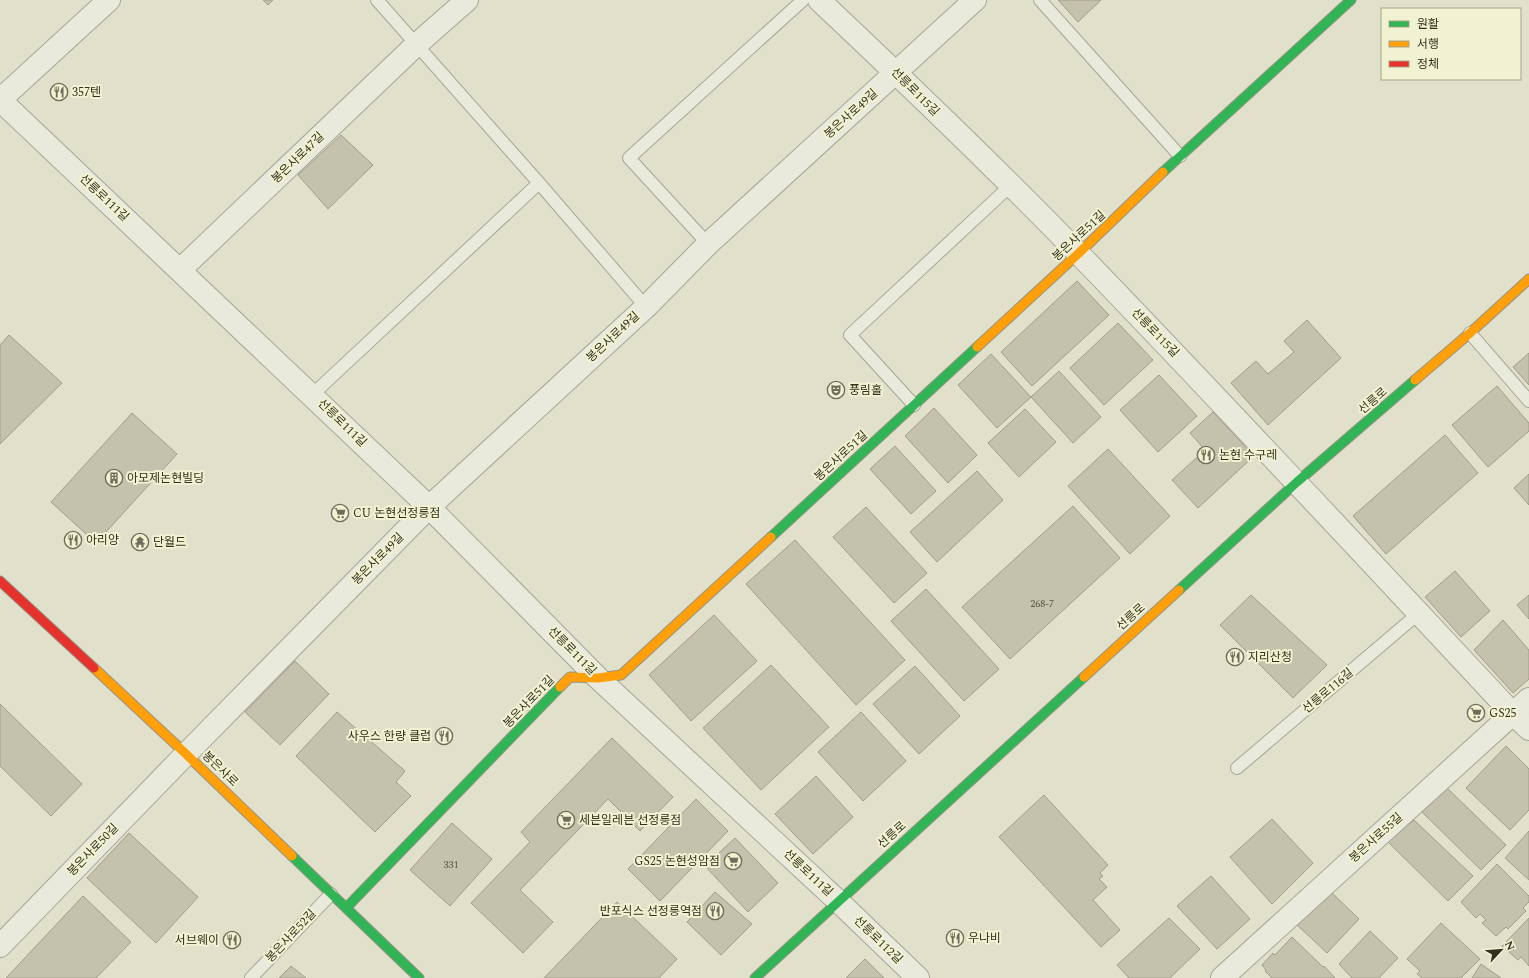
<svg xmlns="http://www.w3.org/2000/svg" width="1529" height="978" viewBox="0 0 1529 978" font-family="Spectral,'Noto Sans KR',serif">
<style>
.building{fill:#c4c1ac;stroke:#a19d8b}
.lines{fill:none;stroke-linecap:round;stroke-linejoin:round}
.lane-casing{stroke:#a6a495;stroke-width:14}
.street-casing{stroke:#a6a495;stroke-width:24}
.fast-casing{stroke:#969484;stroke-width:11}
.slow-casing{stroke:#969484;stroke-width:11}
.jam-casing{stroke:#969484;stroke-width:11}
.lane{stroke:#e9e9dc;stroke-width:12}
.street{stroke:#e9e9dc;stroke-width:22}
.fast{stroke:#30b455;stroke-width:9}
.slow{stroke:#ff9f0a;stroke-width:9}
.jam{stroke:#e5322d;stroke-width:9}
.labels{text-anchor:middle;dominant-baseline:central;stroke-width:4;stroke-linejoin:round;paint-order:stroke}
.number-label{font-size:10px;fill:#575442}
.poi-label{font-size:12px;fill:#332f1e;stroke:#f1f2d1;text-anchor:start}
.street-label{font-size:12px;fill:#332f1e;stroke:#f1f2d1}
</style>
<rect width="100%" height="100%" fill="#e1e1cb"/>
<!-- building -->
<path class="building" d="M 263,0 L 273,0 L 268,5 Z
M 1058,0 L 1101,0 L 1078,22 Z
M 341,135 L 373,165 L 328,209 L 298,175 Z
M 1077,281 L 1109,315 L 1032,386 L 1001,352 Z
M 1307,320 L 1341,358 L 1268,425 L 1231,383 L 1256,361 L 1268,374 L 1294,352 L 1284,341 Z
M 1118,323 L 1153,360 L 1104,405 L 1070,368 Z
M 9,335 L 62,383 L 0,444 L 0,345 Z
M 1529,353 L 1529,385 L 1513,367 Z
M 991,354 L 1031,397 L 997,428 L 958,385 Z
M 1059,371 L 1101,417 L 1073,443 L 1031,397 Z
M 1159,375 L 1197,416 L 1158,452 L 1120,410 Z
M 1497,386 L 1529,423 L 1529,431 L 1488,467 L 1452,425 Z
M 934,408 L 977,455 L 948,483 L 905,436 Z
M 1025,409 L 1056,442 L 1019,477 L 988,443 Z
M 1213,412 L 1254,456 L 1198,508 L 1172,480 L 1205,450 L 1190,433 Z
M 132,413 L 177,454 L 96,543 L 51,502 Z
M 1445,435 L 1478,473 L 1386,554 L 1353,516 Z
M 895,446 L 936,491 L 911,514 L 870,469 Z
M 1108,449 L 1170,516 L 1130,554 L 1068,486 Z
M 977,471 L 1003,500 L 937,562 L 910,532 Z
M 1529,474 L 1529,505 L 1514,488 Z
M 1073,506 L 1120,558 L 1010,659 L 962,607 Z
M 866,507 L 927,573 L 894,603 L 833,537 Z
M 795,540 L 905,660 L 856,705 L 746,584 Z
M 1455,571 L 1490,611 L 1461,637 L 1425,597 Z
M 926,589 L 999,669 L 964,701 L 891,621 Z
M 1251,595 L 1327,665 L 1293,698 L 1220,625 Z
M 1529,595 L 1529,619 L 1517,605 Z
M 714,615 L 757,661 L 691,721 L 649,675 Z
M 1503,620 L 1529,650 L 1529,679 L 1513,693 L 1474,650 Z
M 295,661 L 329,694 L 280,745 L 245,712 Z
M 771,665 L 829,727 L 761,790 L 703,728 Z
M 915,666 L 960,716 L 919,754 L 873,704 Z
M 0,704 L 82,784 L 51,816 L 0,766 Z
M 337,712 L 405,771 L 396,782 L 411,796 L 375,832 L 296,756 Z
M 861,712 L 906,761 L 863,801 L 818,752 Z
M 612,738 L 673,797 L 640,831 L 608,799 L 520,890 L 553,922 L 523,953 L 471,903 L 530,842 L 521,832 Z
M 1506,746 L 1529,769 L 1529,810 L 1510,830 L 1466,788 Z
M 816,776 L 853,817 L 813,854 L 775,814 Z
M 1447,788 L 1506,845 L 1481,870 L 1422,812 Z
M 1044,795 L 1108,865 L 1100,873 L 1103,876 L 1099,879 L 1107,887 L 1093,900 L 1120,930 L 1101,947 L 999,837 Z
M 696,799 L 728,831 L 660,901 L 628,869 Z
M 1272,819 L 1313,863 L 1272,904 L 1230,857 Z
M 1414,820 L 1473,876 L 1448,901 L 1388,842 L 1405,824 L 1406,826 Z
M 452,823 L 492,859 L 450,906 L 410,870 Z
M 1529,831 L 1529,880 L 1505,858 Z
M 129,833 L 198,897 L 156,943 L 87,878 Z
M 735,838 L 778,883 L 748,912 L 705,866 Z
M 1497,864 L 1529,896 L 1529,902 L 1523,908 L 1526,911 L 1508,929 L 1506,927 L 1496,936 L 1482,923 L 1486,920 L 1480,914 L 1476,918 L 1461,902 Z
M 1211,876 L 1250,919 L 1217,949 L 1177,906 Z
M 1329,890 L 1359,919 L 1327,953 L 1296,924 Z
M 715,892 L 752,924 L 721,955 L 687,922 Z
M 83,896 L 131,942 L 96,978 L 6,978 Z
M 617,902 L 677,959 L 659,978 L 544,978 Z
M 1169,918 L 1200,949 L 1170,978 L 1129,978 L 1117,965 Z
M 1529,918 L 1529,966 L 1521,957 L 1518,960 L 1502,946 Z
M 1441,923 L 1480,959 L 1461,978 L 1422,978 L 1417,974 L 1420,971 L 1407,959 Z
M 1370,931 L 1398,958 L 1379,978 L 1352,978 L 1339,964 Z
M 1292,937 L 1323,967 L 1324,966 L 1335,978 L 1272,978 L 1265,971 L 1266,970 L 1262,965 L 1273,953 L 1275,955 Z
M 865,959 L 884,978 L 846,978 Z
M 1481,964 L 1501,978 L 1472,978 Z
M 291,966 L 306,978 L 279,978 Z"/>
<g class="lines">
<defs>
<path id="lane" d="M 377,0 L 539,183 L 646,307
M 1040,0 L 1180,156
M 708,244 L 629,158 L 803,0
M 1470,333 L 1529,401
M 312,395 L 539,183
M 914,405 L 850,335 L 1010,186
M 1237,768 L 1419,613
M 251,978 L 331,894"/>
<path id="street" d="M 819,0 C 907,83 996,168 1080,255 C 1226,406 1369,560 1512,713 L 1529,729
M 0,100 L 429,507 L 598,678 L 838,901 L 918,978
M 0,100 L 109,0
M 180,270 L 416,45 L 467,0
M 0,946 L 186,754 L 429,507 L 646,307 L 708,244 L 975,0
M 1222,978 L 1529,699"/>
<path id="fast" d="M 1163,172 L 1351,0
M 771,537 L 977,347
M 1179,590 L 1297,482 L 1415,380
M 292,856 L 419,978
M 346,908 L 560,687
M 755,978 L 1084,677"/>
<path id="slow" d="M 977,347 L 1079,253 L 1163,172
M 1415,380 L 1470,333 L 1529,279
M 94,668 L 186,754 L 292,856
M 1084,677 L 1179,590
M 560,687 L 570,677 L 598,678 L 621,675 L 771,537"/>
<path id="jam" d="M 0,581 L 94,668"/>
</defs>
<!-- lane casing -->
<use href="#lane" class="lane-casing"/>
<!-- street casing -->
<use href="#street" class="street-casing"/>
<!-- fast casing -->
<use href="#fast" class="fast-casing"/>
<!-- slow casing -->
<use href="#slow" class="slow-casing"/>
<!-- jam casing -->
<use href="#jam" class="jam-casing"/>
<!-- lane -->
<use href="#lane" class="lane"/>
<!-- street -->
<use href="#street" class="street"/>
<!-- fast -->
<use href="#fast" class="fast"/>
<!-- slow -->
<use href="#slow" class="slow"/>
<!-- jam -->
<use href="#jam" class="jam"/>
</g>
<!-- icons -->
<defs>
<symbol id="restaurant-ring" viewBox="-11 -11 22 22"><circle r="9.5" fill="#f1f2d1" stroke="#706d5b" stroke-width="1.5"/><path d="M-5-6h1v4h1v-4h1v4h1v-4h1v5L-1.5 .5V6h-2V.5L-5-1ZM5-6V6H3V1.5H1.5Q1.5-4 5-6Z" fill="#706d5b"/></symbol>
<symbol id="theatre-ring" viewBox="-11 -11 22 22"><circle r="9.5" fill="#f1f2d1" stroke="#706d5b" stroke-width="1.5"/><path d="M-5-5.5Q0-4 5-5.5V0Q5 5 0 6Q-5 5-5 0ZM-3.3-2.5H-1v1.5H-3.3ZM1-2.5H3.3v1.5H1ZM-2.8 1Q0 5.5 2.8 1Z" fill="#706d5b"/></symbol>
<symbol id="building-ring" viewBox="-11 -11 22 22"><circle r="9.5" fill="#f1f2d1" stroke="#706d5b" stroke-width="1.5"/><path d="M-4-6H4V6H1V3H-1V6H-4ZM-2.5-4.3h1.7v1.8h-1.7ZM.8-4.3h1.7v1.8H.8ZM-2.5-1h1.7V.8h-1.7ZM.8-1h1.7V.8H.8Z" fill="#706d5b"/></symbol>
<symbol id="supermarket-ring" viewBox="-11 -11 22 22"><circle r="9.5" fill="#f1f2d1" stroke="#706d5b" stroke-width="1.5"/><path d="M-6-5.5h2.5l.6 2H6L4.5 2H-2.5L-4.4-4H-6ZM-1.5 3.2a1.3 1.3 0 1 0 .1 0ZM3 3.2a1.3 1.3 0 1 0 .1 0Z" fill="#706d5b"/></symbol>
<symbol id="temple-ring" viewBox="-11 -11 22 22"><circle r="9.5" fill="#f1f2d1" stroke="#706d5b" stroke-width="1.5"/><path d="M0-6L5-2H3V0L6.5 2.5H4V6H1.5V3h-3V6H-4V2.5H-6.5L-3 0V-2H-5Z" fill="#706d5b"/></symbol>
</defs>
<g fill-rule="evenodd">
<use href="#restaurant-ring" x="49" y="82" width="20" height="20"/>
<use href="#theatre-ring" x="826" y="380" width="20" height="20"/>
<use href="#restaurant-ring" x="1196" y="445" width="20" height="20"/>
<use href="#building-ring" x="104" y="468" width="20" height="20"/>
<use href="#supermarket-ring" x="330" y="503" width="20" height="20"/>
<use href="#restaurant-ring" x="63" y="530" width="20" height="20"/>
<use href="#temple-ring" x="130" y="532" width="20" height="20"/>
<use href="#restaurant-ring" x="1225" y="647" width="20" height="20"/>
<use href="#supermarket-ring" x="1466" y="703" width="20" height="20"/>
<use href="#restaurant-ring" x="434" y="726" width="20" height="20"/>
<use href="#supermarket-ring" x="556" y="810" width="20" height="20"/>
<use href="#supermarket-ring" x="723" y="851" width="20" height="20"/>
<use href="#restaurant-ring" x="705" y="901" width="20" height="20"/>
<use href="#restaurant-ring" x="945" y="928" width="20" height="20"/>
<use href="#restaurant-ring" x="222" y="930" width="20" height="20"/>
</g>
<g class="labels">
<!-- number labels -->
<g class="number-label">
<text x="1042" y="604">268-7</text>
<text x="451" y="865">331</text>
</g>
<!-- poi labels -->
<g class="poi-label">
<text x="72" y="92">357텐</text>
<text x="849" y="390">풍림홀</text>
<text x="1219" y="455">논현 수구레</text>
<text x="127" y="478">아모제논현빌딩</text>
<text x="353" y="513">CU 논현선정릉점</text>
<text x="86" y="540">아리양</text>
<text x="153" y="542">단월드</text>
<text x="1248" y="657">지리산청</text>
<text x="1489" y="713">GS25</text>
<text x="431" y="736" text-anchor="end">사우스 한량 클럽</text>
<text x="579" y="820">세븐일레븐 선정릉점</text>
<text x="720" y="861" text-anchor="end">GS25 논현성암점</text>
<text x="702" y="911" text-anchor="end">반포식스 선정릉역점</text>
<text x="968" y="938">우나비</text>
<text x="219" y="940" text-anchor="end">서브웨이</text>
</g>
<!-- street labels -->
<g class="street-label">
<text transform="translate(915 92) rotate(45)">선릉로115길</text>
<text transform="translate(851 114) rotate(-42)">봉은사로49길</text>
<text transform="translate(298 158) rotate(-44)">봉은사로47길</text>
<text transform="translate(104 198) rotate(43)">선릉로111길</text>
<text transform="translate(1079 236) rotate(-43)">봉은사로51길</text>
<text transform="translate(1155 333) rotate(46)">선릉로115길</text>
<text transform="translate(613 337) rotate(-43)">봉은사로49길</text>
<text transform="translate(1373 401) rotate(-41)">선릉로</text>
<text transform="translate(342 423) rotate(44)">선릉로111길</text>
<text transform="translate(841 456) rotate(-43)">봉은사로51길</text>
<text transform="translate(378 559) rotate(-45)">봉은사로49길</text>
<text transform="translate(1131 617) rotate(-42)">선릉로</text>
<text transform="translate(572 651) rotate(45)">선릉로111길</text>
<text transform="translate(1328 691) rotate(-40)">선릉로116길</text>
<text transform="translate(529 702) rotate(-46)">봉은사로51길</text>
<text transform="translate(220 769) rotate(44)">봉은사로</text>
<text transform="translate(892 835) rotate(-42)">선릉로</text>
<text transform="translate(1376 838) rotate(-42)">봉은사로55길</text>
<text transform="translate(93 850) rotate(-46)">봉은사로50길</text>
<text transform="translate(808 873) rotate(43)">선릉로111길</text>
<text transform="translate(291 936) rotate(-47)">봉은사로52길</text>
<text transform="translate(878 940) rotate(44)">선릉로112길</text>
</g>
</g>
<!-- legend -->
<rect x="1381" y="8" width="140" height="72" fill="#f1f2d1" stroke="#a5a489"/>
<rect x="1389" y="21" width="20" height="6" fill="#30b455" stroke="#a5a489"/>
<text x="1417" y="28" font-size="12" fill="#332f1e">원활</text>
<rect x="1389" y="41" width="20" height="6" fill="#ff9f0a" stroke="#a5a489"/>
<text x="1417" y="48" font-size="12" fill="#332f1e">서행</text>
<rect x="1389" y="61" width="20" height="6" fill="#e5322d" stroke="#a5a489"/>
<text x="1417" y="68" font-size="12" fill="#332f1e">정체</text>
<!-- north arrow -->
<g transform="translate(1501 950) rotate(64)" stroke="#f1f2d1" stroke-width="3" paint-order="stroke">
<path d="M0-3L7 15L0 10L-7 15Z" fill="#332f1e"/>
<text y="-6" font-size="11" font-weight="bold" text-anchor="middle" fill="#332f1e">N</text>
</g>
</svg>
